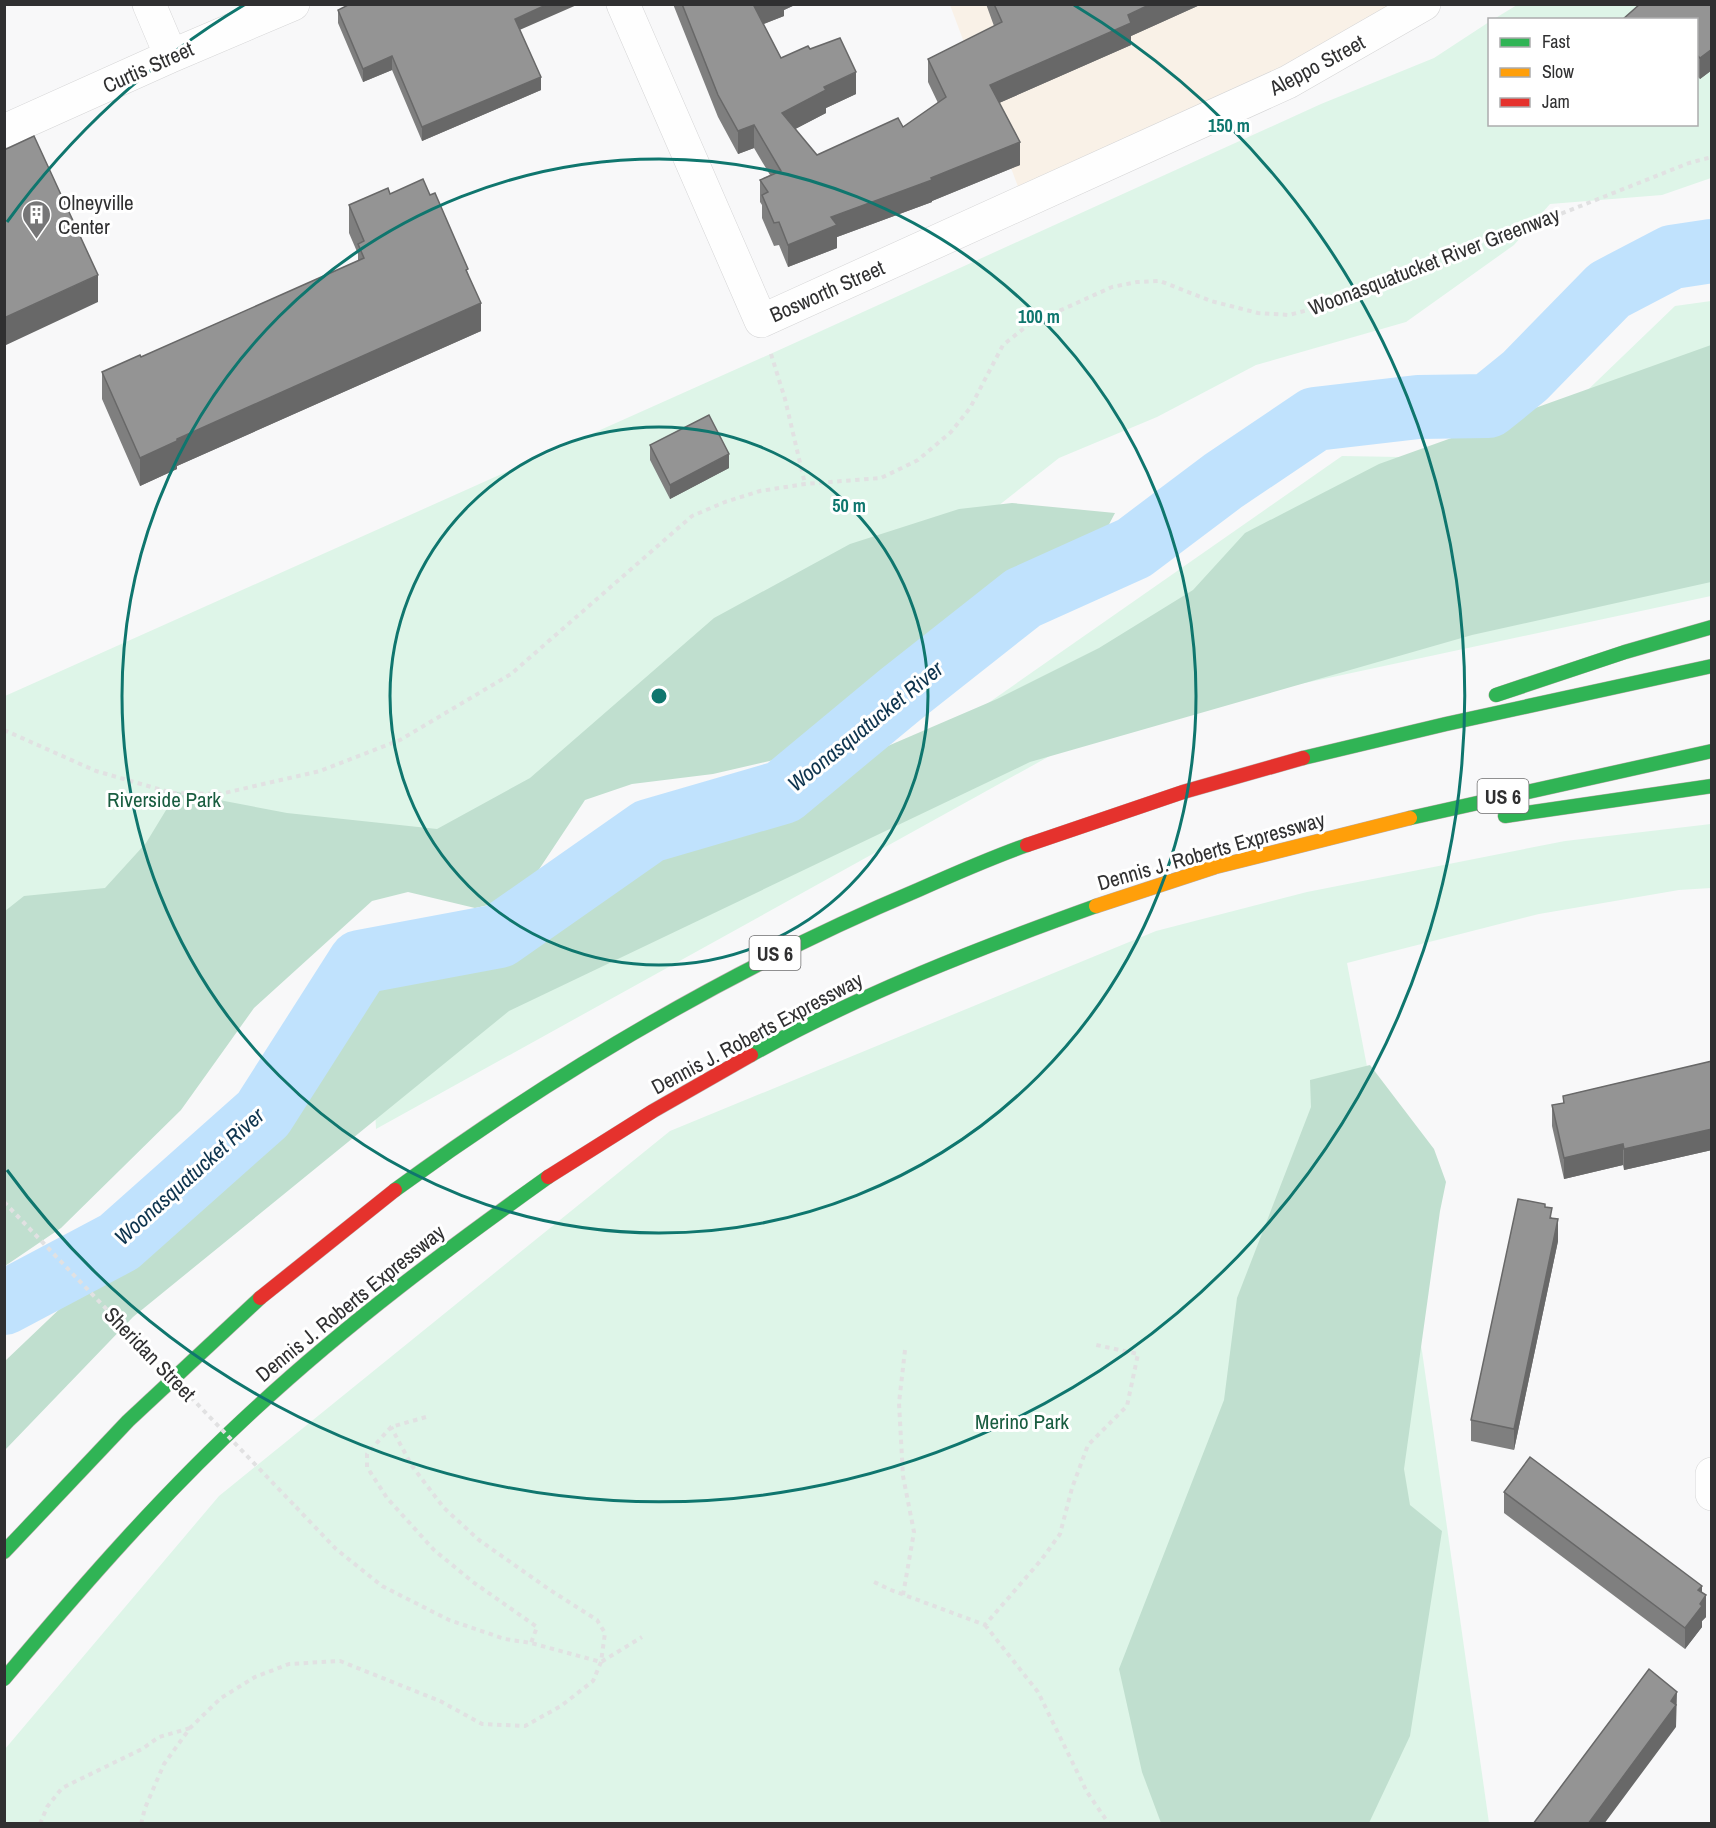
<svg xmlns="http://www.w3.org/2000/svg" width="1716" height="1828" viewBox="0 0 1716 1828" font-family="'Archivo Narrow',sans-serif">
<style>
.commercial{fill:#f9f1e7}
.green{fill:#def5e8}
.forest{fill:#c0dfcf}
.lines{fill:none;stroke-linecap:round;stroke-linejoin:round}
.river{stroke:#c0e2fd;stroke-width:64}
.street-casing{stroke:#d5d5d6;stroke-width:34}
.fast-casing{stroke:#baaeab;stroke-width:15}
.slow-casing{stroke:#baaeab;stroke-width:15}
.jam-casing{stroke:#baaeab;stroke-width:15}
.path{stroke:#e1e1e2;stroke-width:4;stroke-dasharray:4.5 4.5;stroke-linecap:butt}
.street{stroke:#fefefe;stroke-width:33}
.fast{stroke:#30b455;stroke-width:14}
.slow{stroke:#ff9f0a;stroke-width:14}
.jam{stroke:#e5322d;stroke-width:14}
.path-bridge{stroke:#e1e1e2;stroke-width:4;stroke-dasharray:4.5 4.5;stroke-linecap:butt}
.wall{fill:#7f7f7f}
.shaded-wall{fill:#686868}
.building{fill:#949494;stroke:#686868;stroke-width:1.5}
.ring{fill:none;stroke:#0f766e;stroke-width:3}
.labels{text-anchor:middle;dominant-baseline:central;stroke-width:6;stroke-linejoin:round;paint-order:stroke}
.shield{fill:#fff;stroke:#6e6e6f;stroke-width:1.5}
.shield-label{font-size:20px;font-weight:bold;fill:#303031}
.street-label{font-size:21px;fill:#303031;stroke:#fff}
.poi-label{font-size:21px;fill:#303031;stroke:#fff;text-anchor:start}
.park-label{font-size:21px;fill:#195d40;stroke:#fff}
.water-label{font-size:22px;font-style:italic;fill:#0e344e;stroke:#fff}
.centre{fill:#0f766e;stroke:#fff;stroke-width:3}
.ring-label{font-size:18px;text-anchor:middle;font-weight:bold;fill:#0f766e;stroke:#fff;stroke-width:6;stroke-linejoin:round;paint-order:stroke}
</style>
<rect width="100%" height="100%" fill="#f8f8f9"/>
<!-- commercial -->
<path class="commercial" d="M 950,5 L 1427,5 L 1026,208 Z"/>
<!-- green -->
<path class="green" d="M 1517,5 L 1711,5 L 1711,178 L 1662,195 L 1550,204 L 1514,245 L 1406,322 L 1256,365 L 1157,417 L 1059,458 L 998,506 L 410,852 L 5,1209 L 5,696 L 777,351 L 1321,104 L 1434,58 L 1489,22 L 1490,124 L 1696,124 L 1696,20 L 1494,19 Z
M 1711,301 L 1711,596 L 1104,726 L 376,1129 L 370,1003 L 832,812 L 1342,456 L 1516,459 L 1675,306 Z
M 1711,824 L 1711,888 L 1679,890 L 1539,914 L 1347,963 L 1422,1351 L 1489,1823 L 5,1824 L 5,1749 L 219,1496 L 670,1131 L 1156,931 L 1307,892 L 1565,841 Z"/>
<!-- forest -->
<path class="forest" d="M 1711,345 L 1711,582 L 1472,635 L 1030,762 L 509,1011 L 133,1317 L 5,1450 L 5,1361 L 131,1241 L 317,1028 L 422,962 L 496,932 L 616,863 L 997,699 L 1099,648 L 1193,590 L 1245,533 L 1379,464 Z
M 1012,503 L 1115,513 L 1086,568 L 1029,612 L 886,688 L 791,756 L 713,774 L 632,784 L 585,800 L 520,898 L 475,908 L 408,892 L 372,901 L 254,1008 L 181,1110 L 61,1228 L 5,1266 L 5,911 L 24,896 L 105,888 L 146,843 L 177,792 L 287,813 L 437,829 L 530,778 L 714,618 L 850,544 L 959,509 Z
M 1370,1065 L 1434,1149 L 1446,1182 L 1440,1211 L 1404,1469 L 1410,1505 L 1442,1531 L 1410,1736 L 1369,1823 L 1161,1823 L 1142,1772 L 1119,1669 L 1224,1400 L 1237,1298 L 1311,1107 L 1310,1080 Z"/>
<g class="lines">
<!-- river -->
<path class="river" d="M 4,1303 L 119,1242 L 263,1114 L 360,962 L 499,936 L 649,831 L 783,792 L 900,695 L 1023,598 L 1134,548 L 1223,481 L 1315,419 L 1418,407 L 1488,406 L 1525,376 L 1609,290 L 1672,257 L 1712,251"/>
<defs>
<path id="street" d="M 149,4 L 171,56
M 623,4 L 761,321 L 1288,82 L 1424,4
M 4,131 L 171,56 L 293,4
M 1712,1474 L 1712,1494"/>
<path id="fast" d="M 1496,695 L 1625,652 L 1712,627
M 1303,758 L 1446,724 L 1712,666
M 1505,816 L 1712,786
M 1410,818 L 1712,751
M 751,1055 C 860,994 979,948 1096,906
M 395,1190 C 558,1071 732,968 918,890 C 954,874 990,858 1027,845
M 4,1552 L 128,1421 L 260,1298
M 4,1679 C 84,1584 165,1491 257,1407 C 348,1323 447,1249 548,1177"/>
<path id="slow" d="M 1096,906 L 1215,867 L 1410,818"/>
<path id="jam" d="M 1027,845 L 1183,792 L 1303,758
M 548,1177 L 653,1111 L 751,1055
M 260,1298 L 395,1190"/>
</defs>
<!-- street casing -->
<use href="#street" class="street-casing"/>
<!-- fast casing -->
<use href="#fast" class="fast-casing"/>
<!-- slow casing -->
<use href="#slow" class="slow-casing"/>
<!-- jam casing -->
<use href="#jam" class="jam-casing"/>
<!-- path -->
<path class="path" d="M 771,354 L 785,399 L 805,484
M 4,730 L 96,771 L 172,793 L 220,794 L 320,771 L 400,740 L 511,674 L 692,516 L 725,502 L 760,491 L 805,484 L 881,478 L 918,460 L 951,432 L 970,408 L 1003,345 L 1028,325 L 1112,287 L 1137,282 L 1160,281 L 1211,301 L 1258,313 L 1289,315 L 1312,309 L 1409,274 L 1689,163 L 1712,157
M 426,1417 L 391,1427 L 367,1454 L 367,1467 L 387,1498 L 434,1550 L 473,1582 L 537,1627 L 531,1643
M 296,1507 L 336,1549 L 382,1586 L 449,1620 L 505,1639 L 531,1643 L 601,1662 L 642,1637
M 874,1582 L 891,1590 L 985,1625 L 1042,1559 L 1060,1534 L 1072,1488 L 1088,1445 L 1127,1406 L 1138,1354 L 1092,1344
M 903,1595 L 914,1532 L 903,1476 L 899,1403 L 905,1350
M 985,1625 L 1038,1692 L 1087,1792 L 1109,1824
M 40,1824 L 47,1807 L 62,1788 L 142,1749 L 159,1737 L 190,1728
M 141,1824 L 145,1808 L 164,1764 L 190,1728 L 221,1698 L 255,1677 L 289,1664 L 340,1661 L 440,1701 L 482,1724 L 525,1726 L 561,1706 L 593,1681 L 601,1662 L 605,1633 L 597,1620 L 550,1590 L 479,1540 L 444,1508 L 412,1466 L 391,1427"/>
<!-- street -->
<use href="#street" class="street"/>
<!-- fast -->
<use href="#fast" class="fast"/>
<!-- slow -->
<use href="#slow" class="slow"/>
<!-- jam -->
<use href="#jam" class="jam"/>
<!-- path-bridge -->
<path class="path-bridge" d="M 4,1202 L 296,1507"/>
</g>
<!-- wall -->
<path class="wall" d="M 673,4 L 797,4 L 784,10 L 784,16 L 763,24 L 781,58 L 810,49 L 856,94 L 826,108 L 826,113 L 795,129 L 817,155 L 903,127 L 938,103 L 928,82 L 928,59 L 994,26 L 986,4 L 1202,4 L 1131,36 L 1131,45 L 999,103 L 1020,165 L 932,201 L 932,202 L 837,237 L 837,248 L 788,267 L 779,245 L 774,246 L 762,218 L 762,205 L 760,202 L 760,180 L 770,175 L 754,148 L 738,154 L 718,117 Z
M 1658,5 L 1712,7 L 1712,70 L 1700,79 L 1696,75 L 1696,20 Z
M 338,10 L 520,30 L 541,90 L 422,141 L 392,70 L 363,82 L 338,23 Z
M 390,194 L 430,195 L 468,273 L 481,331 L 177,466 L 177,469 L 140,486 L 102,399 L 102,372 L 141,357 L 358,261 L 358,254 L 349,233 L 349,205 Z
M 650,445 L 729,468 L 670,499 L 650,460 Z
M 1712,1061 L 1712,1150 L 1624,1170 L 1623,1165 L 1564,1179 L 1552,1126 L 1552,1105 L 1563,1103 L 1563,1096 Z
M 1545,1207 L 1552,1218 L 1558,1241 L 1514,1450 L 1471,1441 L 1471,1420 Z
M 1504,1492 L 1702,1592 L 1706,1617 L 1702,1621 L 1702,1627 L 1685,1649 L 1504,1513 Z"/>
<!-- shaded-wall -->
<path class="shaded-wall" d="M 548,4 L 579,4 L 515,32 L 515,19 Z
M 756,4 L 797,4 L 784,10 L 784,16 L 754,28 L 754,6 Z
M 1151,4 L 1202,4 L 1131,36 L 1131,45 L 990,107 L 990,85 L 1128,15 Z
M 1712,49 L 1712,70 L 1700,79 L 1700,58 Z
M 392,56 L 392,70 L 363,82 L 363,69 Z
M 856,72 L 856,94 L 826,108 L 826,113 L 782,136 L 782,113 L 824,87 Z
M 541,77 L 541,90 L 422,141 L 422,127 Z
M 754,125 L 754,148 L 738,154 L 738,131 Z
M 1020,142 L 1020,165 L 932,201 L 932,202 L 837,237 L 837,248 L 788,267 L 788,245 L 831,217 L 931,178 Z
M 98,275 L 98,302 L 4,346 L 4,318 Z
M 481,303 L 481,331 L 177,466 L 177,469 L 140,486 L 140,458 L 177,439 Z
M 729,454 L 729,468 L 670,499 L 670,485 Z
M 1712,1129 L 1712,1150 L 1624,1170 L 1624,1149 Z
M 1623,1144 L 1623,1165 L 1564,1179 L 1564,1158 Z
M 1558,1219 L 1558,1241 L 1514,1450 L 1514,1429 Z
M 1702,1586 L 1702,1601 L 1706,1595 L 1706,1617 L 1702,1621 L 1702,1627 L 1685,1649 L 1685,1628 L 1698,1590 Z
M 1677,1692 L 1676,1727 L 1604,1824 L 1588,1824 Z"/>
<!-- building -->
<path class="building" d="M 350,4 L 548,4 L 515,19 L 541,77 L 422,127 L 392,56 L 363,69 L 338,10 Z
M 682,4 L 756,4 L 754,6 L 781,58 L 808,46 L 810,49 L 840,38 L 856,72 L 824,87 L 826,90 L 782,113 L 817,155 L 898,118 L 903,127 L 946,97 L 928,59 L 1002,22 L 994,4 L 1151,4 L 1128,15 L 1131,23 L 990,85 L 1020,142 L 931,178 L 932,180 L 831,217 L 837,225 L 788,245 L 779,222 L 774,223 L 762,195 L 768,192 L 760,180 L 781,171 L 754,125 L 738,131 L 718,95 Z
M 1640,4 L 1710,4 L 1712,7 L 1712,49 L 1700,58 L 1696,54 L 1696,20 L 1622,20 Z
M 34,136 L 98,275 L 4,318 L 4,150 Z
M 423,179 L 430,195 L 435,193 L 468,269 L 466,270 L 481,303 L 177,439 L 177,441 L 140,458 L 102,372 L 140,355 L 141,357 L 364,258 L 358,244 L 364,241 L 349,205 L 388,188 L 390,194 Z
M 709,415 L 729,454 L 670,485 L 650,445 Z
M 1712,1061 L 1712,1129 L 1624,1149 L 1623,1144 L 1564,1158 L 1552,1105 L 1564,1103 L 1563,1096 Z
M 1518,1199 L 1545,1204 L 1545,1207 L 1552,1208 L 1550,1218 L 1558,1219 L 1514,1429 L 1471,1420 Z
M 1530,1457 L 1702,1586 L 1698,1590 L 1706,1595 L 1700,1604 L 1702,1606 L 1685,1628 L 1504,1492 Z
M 1649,1669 L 1677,1692 L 1671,1701 L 1676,1705 L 1588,1824 L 1533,1824 Z"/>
<!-- distance rings -->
<g class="ring">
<circle cx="659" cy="696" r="269"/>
<circle cx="659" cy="696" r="537"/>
<path d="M7 222A806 806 0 0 1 244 5M1074 5A806 806 0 1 1 7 1170"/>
</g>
<!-- icons -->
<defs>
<symbol id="building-pin" viewBox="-11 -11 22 30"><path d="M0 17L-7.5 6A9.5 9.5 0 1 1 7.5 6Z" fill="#767677" stroke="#fff"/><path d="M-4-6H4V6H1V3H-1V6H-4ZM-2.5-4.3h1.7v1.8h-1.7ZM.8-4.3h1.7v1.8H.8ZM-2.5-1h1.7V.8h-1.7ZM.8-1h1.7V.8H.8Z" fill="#fff"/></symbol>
</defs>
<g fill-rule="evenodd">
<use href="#building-pin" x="20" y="198" width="33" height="45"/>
</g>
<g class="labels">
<!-- shield labels -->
<g class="shield">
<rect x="1477.5" y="779" width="51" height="34" rx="4.5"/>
<rect x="749.5" y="936" width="51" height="34" rx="4.5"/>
</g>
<g class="shield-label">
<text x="1503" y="796">US 6</text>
<text x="775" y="953">US 6</text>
</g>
<!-- street labels -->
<g class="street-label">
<text transform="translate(1317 65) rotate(-28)">Aleppo Street</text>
<text transform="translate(148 67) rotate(-24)">Curtis Street</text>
<text transform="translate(1434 261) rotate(-21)">Woonasquatucket River Greenway</text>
<text transform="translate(827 291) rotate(-24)">Bosworth Street</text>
<text transform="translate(1211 851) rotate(-16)">Dennis J. Roberts Expressway</text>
<text transform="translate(757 1033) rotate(-28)">Dennis J. Roberts Expressway</text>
<text transform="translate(350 1303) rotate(-39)">Dennis J. Roberts Expressway</text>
<text transform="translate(150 1354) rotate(46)">Sheridan Street</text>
</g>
<!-- poi labels -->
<g class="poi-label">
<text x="58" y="202">Olneyville<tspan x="58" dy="24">Center</tspan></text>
</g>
<!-- park labels -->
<g class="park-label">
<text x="164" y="799">Riverside Park</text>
<text x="1022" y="1421">Merino Park</text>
</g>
<!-- water labels -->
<g class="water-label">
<text transform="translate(865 726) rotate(-39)">Woonasquatucket River</text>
<text transform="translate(189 1176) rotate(-42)">Woonasquatucket River</text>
</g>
</g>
<circle cx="659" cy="696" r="9" class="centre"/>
<g class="ring-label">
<text x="1229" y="132">150 m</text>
<text x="1039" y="323">100 m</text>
<text x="849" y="512">50 m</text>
</g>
<!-- border -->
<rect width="1716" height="1828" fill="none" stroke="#303031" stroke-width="12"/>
<!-- legend -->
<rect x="1488" y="18" width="210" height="108" fill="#ffffff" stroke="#acacad" stroke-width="1.5"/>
<rect x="1500" y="38" width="30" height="9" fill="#30b455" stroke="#acacad" stroke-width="1.5"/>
<text x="1542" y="48" font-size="18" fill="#303031">Fast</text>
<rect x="1500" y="68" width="30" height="9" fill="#ff9f0a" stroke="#acacad" stroke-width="1.5"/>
<text x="1542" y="78" font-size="18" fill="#303031">Slow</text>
<rect x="1500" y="98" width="30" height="9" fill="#e5322d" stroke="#acacad" stroke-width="1.5"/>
<text x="1542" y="108" font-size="18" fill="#303031">Jam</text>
</svg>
